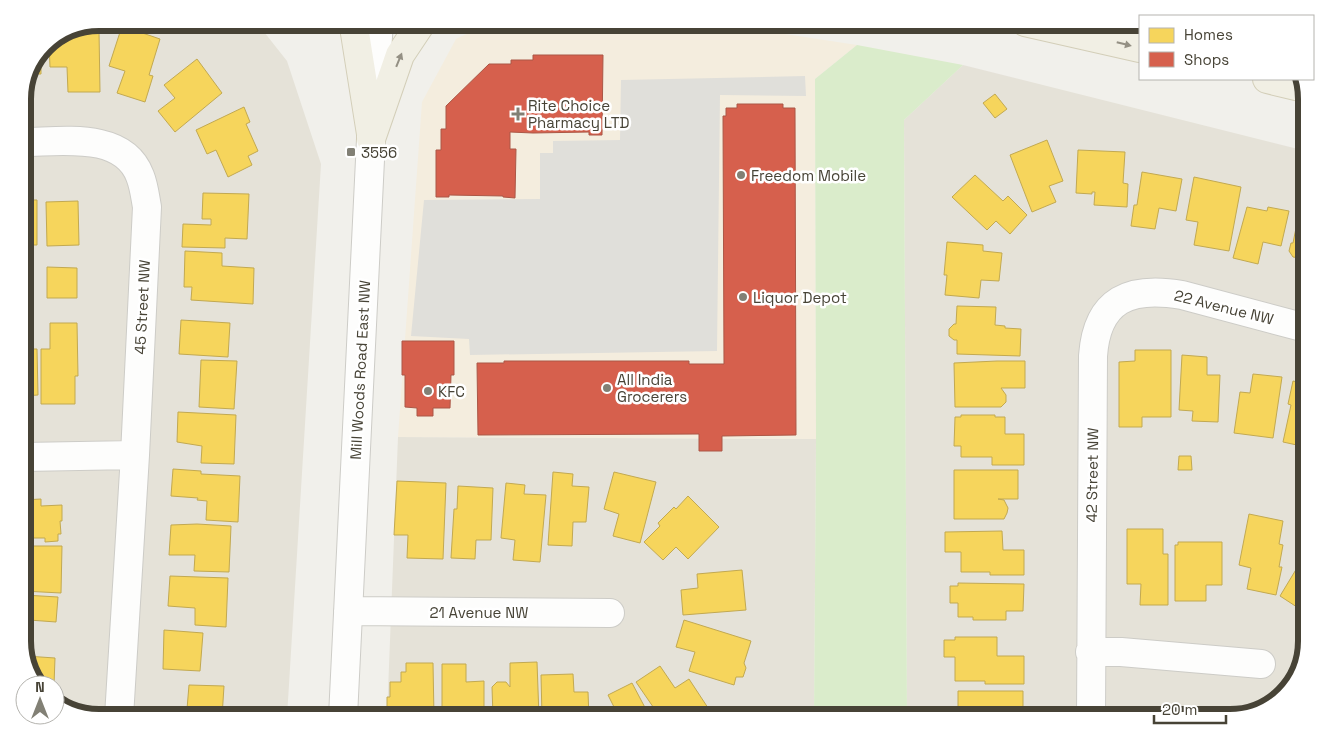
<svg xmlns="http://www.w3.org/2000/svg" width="1329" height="740" viewBox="0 0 1329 740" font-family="'Space Grotesk',sans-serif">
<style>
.residential{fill:#e5e2d8}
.commercial{fill:#f4edde}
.green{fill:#daeccb}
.parking{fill:#e0dfda}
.homes{fill:#f6d55c;stroke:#c2a951}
.shops{fill:#d6604d;stroke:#ab5746}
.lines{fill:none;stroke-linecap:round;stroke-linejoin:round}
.minor-casing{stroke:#cdccc7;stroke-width:30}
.major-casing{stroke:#d3ceb8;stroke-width:30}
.minor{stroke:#fdfdfc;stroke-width:28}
.major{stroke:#f1efe4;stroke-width:28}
.oneway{fill:#949084}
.poi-dot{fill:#828075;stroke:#fff;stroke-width:2}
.labels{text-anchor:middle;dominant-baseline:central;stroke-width:5;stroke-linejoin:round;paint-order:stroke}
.poi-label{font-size:15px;fill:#474336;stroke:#fff;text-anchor:start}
.street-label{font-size:15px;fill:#474336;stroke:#fff}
.rim{fill:none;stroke:#474336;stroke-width:6}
</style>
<rect width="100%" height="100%" fill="#f1f0eb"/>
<!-- residential -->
<path class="residential" d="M 99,23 L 257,23 L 287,61 L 321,164 L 287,717 L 99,717 L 61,707 L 55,702 L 55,685 L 37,685 L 35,683 L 23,646 L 23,94 L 45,45 Z
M 963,65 L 1306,151 L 1306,641 L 1296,679 L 1268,707 L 1230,717 L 907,717 L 904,120 Z
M 398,437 L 816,439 L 814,717 L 387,717 Z"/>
<!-- commercial -->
<path class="commercial" d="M 707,22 L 857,45 L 815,79 L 816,439 L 398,437 L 422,102 L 456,39 L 490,23 Z"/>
<!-- green -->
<path class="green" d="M 857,45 L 963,65 L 904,120 L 907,717 L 814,717 L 816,439 L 815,79 Z"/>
<!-- parking -->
<path class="parking" d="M 805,76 L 806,96 L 720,95 L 717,351 L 470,355 L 469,339 L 411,336 L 424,200 L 540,199 L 540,153 L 553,153 L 553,141 L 620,140 L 621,80 Z"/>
<!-- homes -->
<path class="homes" d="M 122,26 L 160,39 L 149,75 L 153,76 L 145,102 L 117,93 L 125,71 L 109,66 Z
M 79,31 L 99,31 L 100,92 L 68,92 L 67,67 L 50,67 L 49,43 Z
M 41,54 L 41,74 L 32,74 Z
M 197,59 L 222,93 L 175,132 L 158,111 L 175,98 L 164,85 Z
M 995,94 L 1007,109 L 995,118 L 983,103 Z
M 244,107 L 250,122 L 246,124 L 258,151 L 248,156 L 252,165 L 228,177 L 216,150 L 207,154 L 196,130 Z
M 1047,140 L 1063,181 L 1049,186 L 1056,202 L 1032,212 L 1010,155 Z
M 1078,150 L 1125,152 L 1123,183 L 1128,184 L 1127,207 L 1094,205 L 1095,192 L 1092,192 L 1092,194 L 1076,193 Z
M 1142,172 L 1182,179 L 1176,211 L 1159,208 L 1155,229 L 1131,226 L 1134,205 L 1137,205 Z
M 975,175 L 1003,201 L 1008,196 L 1027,215 L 1010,234 L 996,221 L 987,230 L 952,197 Z
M 1194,177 L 1241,187 L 1229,251 L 1194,245 L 1198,222 L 1186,220 Z
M 203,193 L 249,194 L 247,239 L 225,238 L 225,248 L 182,247 L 183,224 L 211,225 L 211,219 L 202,219 Z
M 23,200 L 37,200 L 37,245 L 23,245 Z
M 78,201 L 79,245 L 47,246 L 46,202 Z
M 1247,207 L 1267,211 L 1268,207 L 1289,211 L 1281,246 L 1263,242 L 1258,264 L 1233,258 Z
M 1299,213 L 1306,214 L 1306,259 L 1293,257 L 1289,251 L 1291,243 L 1293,243 Z
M 947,242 L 983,245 L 983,251 L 1002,253 L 999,281 L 981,280 L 979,298 L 945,295 L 947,275 L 944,275 Z
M 185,251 L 222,253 L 222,266 L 254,268 L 253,304 L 191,300 L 192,287 L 184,287 Z
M 47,267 L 77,268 L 77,298 L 47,298 Z
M 957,306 L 996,307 L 995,325 L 1005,326 L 1005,328 L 1021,329 L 1020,356 L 957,354 L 957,340 L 954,340 L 949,336 L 949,329 L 954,324 L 956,324 Z
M 181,320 L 230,323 L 228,357 L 179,354 Z
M 50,323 L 77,323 L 78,376 L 75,376 L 75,404 L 41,404 L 41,349 L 50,349 Z
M 23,349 L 37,349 L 38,395 L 23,396 Z
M 1135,350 L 1171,350 L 1171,417 L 1142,417 L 1142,427 L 1119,427 L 1119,362 L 1135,361 Z
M 1182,355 L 1207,357 L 1207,375 L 1220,375 L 1218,422 L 1192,421 L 1193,411 L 1179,410 Z
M 201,360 L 237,361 L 234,409 L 199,407 Z
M 997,361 L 1025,361 L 1025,388 L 1001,388 L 1006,395 L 1006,402 L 1001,407 L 955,407 L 954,363 Z
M 1253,374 L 1282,377 L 1273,438 L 1234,433 L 1240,392 L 1250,393 Z
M 1293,381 L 1306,384 L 1306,447 L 1283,442 L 1291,405 L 1288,404 Z
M 178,412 L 236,415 L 234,464 L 201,463 L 202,446 L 177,442 Z
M 961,415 L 995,415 L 995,417 L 1005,417 L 1005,434 L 1024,434 L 1024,465 L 992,465 L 992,457 L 961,457 L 961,446 L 954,446 L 955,417 L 961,417 Z
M 1179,456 L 1191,456 L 1192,470 L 1178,470 Z
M 173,469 L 201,471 L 201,474 L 240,476 L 238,522 L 206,520 L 207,501 L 197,500 L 198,498 L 171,496 Z
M 954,470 L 1018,470 L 1018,499 L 998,499 L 1004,500 L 1008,508 L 1007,513 L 1004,519 L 954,519 Z
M 553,472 L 573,474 L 572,486 L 589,487 L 586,522 L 573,522 L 572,546 L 548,545 Z
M 614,472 L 656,482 L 640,543 L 613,536 L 619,514 L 604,509 Z
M 397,481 L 446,483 L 443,559 L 407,558 L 408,535 L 394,535 Z
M 506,483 L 525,485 L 524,494 L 546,495 L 540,562 L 513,560 L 515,540 L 501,538 Z
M 458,486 L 493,488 L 491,540 L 476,540 L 475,559 L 451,558 L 454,509 L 457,509 Z
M 688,496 L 719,527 L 688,559 L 676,547 L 663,560 L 644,542 L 660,526 L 658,523 L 674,507 L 676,509 Z
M 41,499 L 41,506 L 62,505 L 62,521 L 60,521 L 61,534 L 58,534 L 58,541 L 45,542 L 45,538 L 29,538 L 29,534 L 23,534 L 23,500 Z
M 1249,514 L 1283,521 L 1279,544 L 1283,545 L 1279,567 L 1282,567 L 1276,595 L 1247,589 L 1251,568 L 1239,565 Z
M 197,524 L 231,526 L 229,572 L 194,571 L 195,555 L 169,555 L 171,525 Z
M 1127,529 L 1163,529 L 1163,554 L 1168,554 L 1168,605 L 1140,605 L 1141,584 L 1127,584 Z
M 1002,531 L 1003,550 L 1024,550 L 1024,575 L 990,575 L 990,572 L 961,572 L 961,552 L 945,552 L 945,532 Z
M 1178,542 L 1222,542 L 1222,585 L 1206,585 L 1206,601 L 1175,601 L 1175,545 L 1178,545 Z
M 29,546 L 62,546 L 61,593 L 23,591 L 23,558 L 29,559 Z
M 1306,553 L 1306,605 L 1303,611 L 1280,596 Z
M 742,570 L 746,610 L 683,615 L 681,590 L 698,588 L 697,574 Z
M 170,576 L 228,578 L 226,627 L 195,625 L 195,608 L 168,606 Z
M 958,583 L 1024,584 L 1023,611 L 1006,611 L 1006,620 L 973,620 L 973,617 L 958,617 L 958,603 L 950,603 L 950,586 L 958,586 Z
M 24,595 L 58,597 L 56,622 L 29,620 L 29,617 L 23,617 Z
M 684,620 L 751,641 L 744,663 L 746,668 L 743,677 L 736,677 L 734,685 L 689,671 L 695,652 L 676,647 Z
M 164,630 L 203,633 L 200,671 L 163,669 Z
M 955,637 L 997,637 L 997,656 L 1024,656 L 1024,684 L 985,684 L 985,681 L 955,681 L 955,657 L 944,657 L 944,640 L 955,640 Z
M 26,656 L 55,658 L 54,685 L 37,685 L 35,683 Z
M 537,662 L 539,717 L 493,717 L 492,687 L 497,682 L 506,682 L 510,687 L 510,663 Z
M 406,663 L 433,663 L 434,717 L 391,717 L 391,711 L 387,711 L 387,697 L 390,697 L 390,682 L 401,682 L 401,672 L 406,672 Z
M 442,664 L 466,664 L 466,682 L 484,681 L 484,717 L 442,717 Z
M 660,666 L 675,688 L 689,679 L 714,717 L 660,717 L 636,682 Z
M 573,674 L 574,692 L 588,692 L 589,717 L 542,717 L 541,675 Z
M 632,683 L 650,717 L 598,717 L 599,713 L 607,708 L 616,711 L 608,695 Z
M 189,685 L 224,686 L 222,717 L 158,717 L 159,707 L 187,709 Z
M 958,691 L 1023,691 L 1023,717 L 946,717 L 946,708 L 958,708 Z
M 1134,709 L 1168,709 L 1168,717 L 1134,717 Z"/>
<!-- shops -->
<path class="shops" d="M 533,55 L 603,55 L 602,135 L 589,135 L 589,132 L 533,133 L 510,132 L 510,149 L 516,149 L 515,198 L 503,197 L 503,196 L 449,195 L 449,197 L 436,197 L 436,150 L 441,150 L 441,129 L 446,129 L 446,106 L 489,64 L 511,64 L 511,60 L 533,60 Z
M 737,104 L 783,104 L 783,108 L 795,108 L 796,435 L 722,436 L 722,451 L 699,451 L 699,434 L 478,435 L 477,363 L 504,363 L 504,361 L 689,361 L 689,364 L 724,364 L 723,116 L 726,116 L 726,108 L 737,108 Z
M 402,341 L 454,341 L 454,375 L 451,375 L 450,408 L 433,408 L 433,416 L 417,416 L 417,408 L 405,407 L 405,375 L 402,375 Z"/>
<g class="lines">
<defs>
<path id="minor" d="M 23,142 C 61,142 123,131 140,176 C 144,186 145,196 147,207 L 135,455 L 119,717
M 23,457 L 135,455
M 348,611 L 610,613
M 1090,652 L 1121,652 L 1261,664
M 343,717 L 371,139 L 379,22
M 1091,717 L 1093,356 C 1097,299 1130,286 1182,295 L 1306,328"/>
<path id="major" d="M 352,22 L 354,27 L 371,134
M 1025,22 L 1140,48
M 1267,79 L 1304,88
M 371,139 L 400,55 L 422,22"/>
</defs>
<!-- minor casing -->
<use href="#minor" class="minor-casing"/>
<!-- major casing -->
<use href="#major" class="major-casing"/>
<!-- minor -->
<use href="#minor" class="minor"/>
<!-- major -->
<use href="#major" class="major"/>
</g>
<!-- one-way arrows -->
<defs><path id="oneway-solid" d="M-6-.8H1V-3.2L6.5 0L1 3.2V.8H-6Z" transform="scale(1.25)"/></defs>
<g class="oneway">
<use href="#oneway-solid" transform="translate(1124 44) rotate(14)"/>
<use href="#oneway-solid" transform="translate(399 60) rotate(-68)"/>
</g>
<!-- markers -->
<g class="poi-dot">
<path d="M515.5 106.5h5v5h5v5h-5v5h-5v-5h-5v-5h5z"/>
<rect x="346" y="147" width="10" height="10" rx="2.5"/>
<circle cx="741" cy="175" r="5"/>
<circle cx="743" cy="297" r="5"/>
<circle cx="607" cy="388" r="5"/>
<circle cx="428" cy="391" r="5"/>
</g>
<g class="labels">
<!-- poi labels -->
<g class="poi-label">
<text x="528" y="105">Rite Choice<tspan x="528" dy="17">Pharmacy LTD</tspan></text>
<text x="361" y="152">3556</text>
<text x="751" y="175">Freedom Mobile</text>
<text x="753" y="297">Liquor Depot</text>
<text x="617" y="379">All India<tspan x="617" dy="17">Grocerers</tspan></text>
<text x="438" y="391">KFC</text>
</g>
<!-- street labels -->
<g class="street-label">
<text transform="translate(142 307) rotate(-87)">45 Street NW</text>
<text transform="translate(1224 307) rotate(14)">22 Avenue NW</text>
<text transform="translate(360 370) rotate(-87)">Mill Woods Road East NW</text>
<text transform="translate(1092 475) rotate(-89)">42 Street NW</text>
<text x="479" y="612">21 Avenue NW</text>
</g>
</g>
<!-- crop -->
<path d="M0 0H1329V740H0ZM99 31H1230A68 68 0 0 1 1298 99V641A68 68 0 0 1 1230 709H99A68 68 0 0 1 31 641V99A68 68 0 0 1 99 31Z" fill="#fff" fill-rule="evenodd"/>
<path class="rim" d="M99 31H1230A68 68 0 0 1 1298 99V641A68 68 0 0 1 1230 709H99A68 68 0 0 1 31 641V99A68 68 0 0 1 99 31Z"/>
<!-- legend -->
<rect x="1139" y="15" width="175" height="65" fill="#ffffff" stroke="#b5b4af"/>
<rect x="1149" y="28" width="25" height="15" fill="#f6d55c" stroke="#b5b4af"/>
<text x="1184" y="40" font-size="15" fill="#474336">Homes</text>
<rect x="1149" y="52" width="25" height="15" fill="#d6604d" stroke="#b5b4af"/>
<text x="1184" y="65" font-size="15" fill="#474336">Shops</text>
<!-- north arrow -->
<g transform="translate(40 700)"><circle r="24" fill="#ffffff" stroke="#b5b4af"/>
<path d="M0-4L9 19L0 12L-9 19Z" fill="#828075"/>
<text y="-8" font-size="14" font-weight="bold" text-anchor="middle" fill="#474336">N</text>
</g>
<!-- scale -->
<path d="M1154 715v8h72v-8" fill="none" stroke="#474336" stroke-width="2.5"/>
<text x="1162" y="715" font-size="15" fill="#474336" stroke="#ffffff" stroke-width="4" paint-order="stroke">20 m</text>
</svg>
